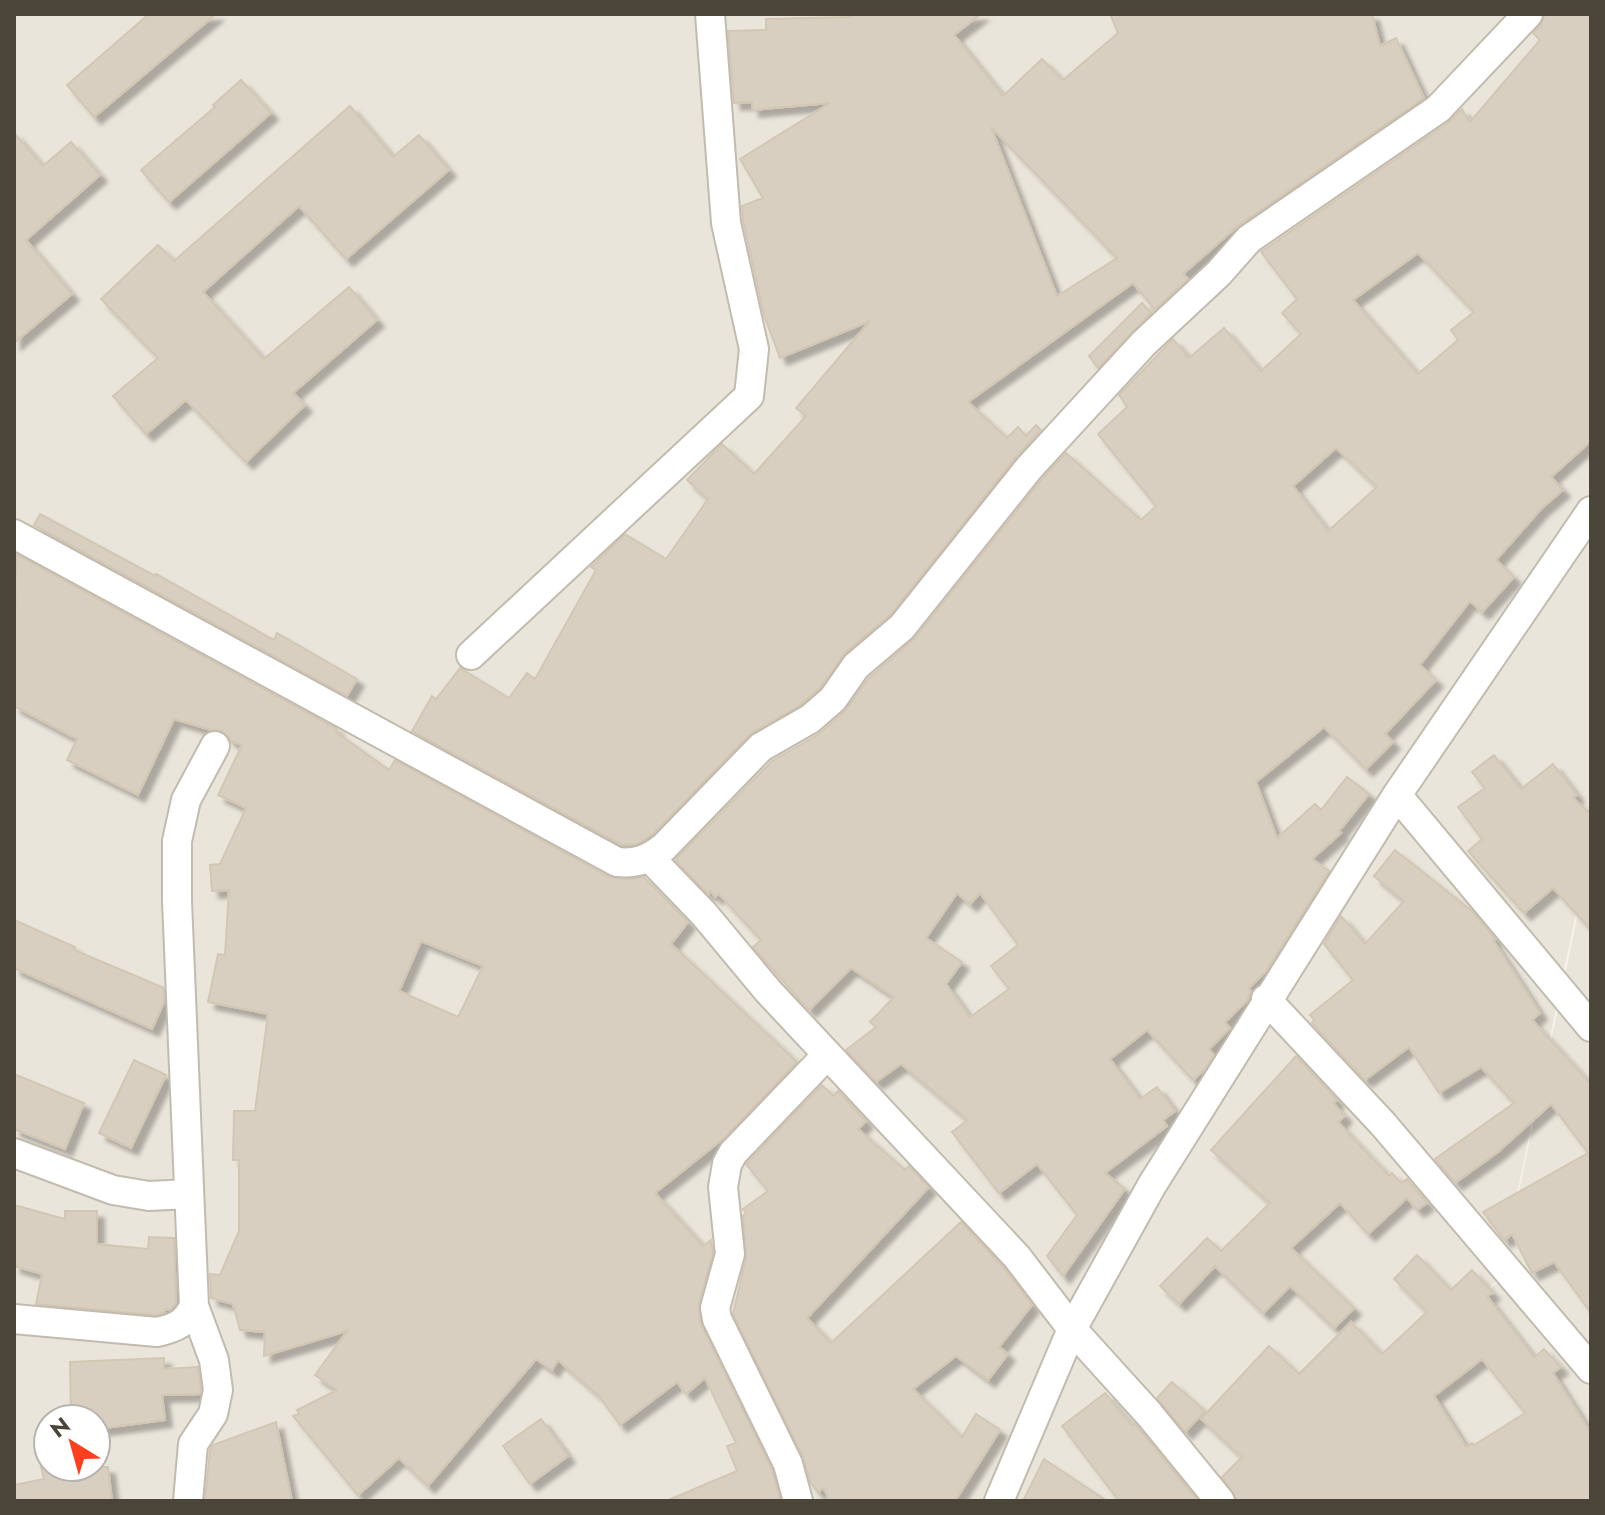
<svg xmlns="http://www.w3.org/2000/svg" width="1605" height="1515" viewBox="0 0 1605 1515" font-family="Jost,sans-serif">
<style>
.residential{fill:#eae5da;fill-rule:evenodd}
.building{fill:#d8cfc1;stroke:#d3c7b4;stroke-width:2;fill-rule:evenodd;filter:url(#shadow)}
.lines{fill:none;stroke-linecap:round;stroke-linejoin:round}
.street-casing{stroke:#c2bbae;stroke-width:32}
.street{stroke:#fff;stroke-width:28}
</style>
<defs>
<filter id="shadow"><feDropShadow dx="7" dy="7" stdDeviation="2" flood-color="#0004"/></filter>
</defs>
<rect width="100%" height="100%" fill="#f6f3ec"/>
<!-- residential -->
<path class="residential" d="M 14,14 L 1591,14 L 1591,842 L 1499,1279 L 1256,1501 L 14,1501 ZM 48,1419 L 96,1419 L 96,1467 L 48,1467 Z
M 1591,853 L 1591,1501 L 1261,1501 L 1500,1280 Z"/>
<!-- building -->
<path class="building" d="M 149,14 L 216,14 L 94,117 L 67,85 Z
M 845,14 L 981,14 L 954,35 L 1003,96 L 1042,59 L 1063,80 L 1118,33 L 1110,14 L 1372,14 L 1380,46 L 1396,38 L 1424,98 L 1239,225 L 1183,274 L 1188,279 L 1155,309 L 1133,283 L 968,402 L 1007,438 L 1018,427 L 1026,436 L 1036,425 L 1041,430 L 1016,457 L 890,615 L 845,653 L 820,688 L 800,705 L 749,735 L 653,834 L 637,844 L 622,845 L 412,731 L 432,696 L 436,699 L 460,668 L 509,698 L 527,673 L 535,679 L 596,570 L 591,567 L 625,534 L 666,559 L 708,499 L 687,480 L 722,444 L 754,474 L 806,416 L 796,408 L 870,321 L 780,358 L 764,315 L 743,220 L 742,206 L 763,198 L 740,159 L 830,103 L 752,110 L 752,102 L 734,103 L 728,31 L 766,30 L 766,19 L 849,17 ZM 991,127 L 1117,258 L 1057,296 Z
M 1545,14 L 1591,14 L 1591,441 L 1551,477 L 1563,490 L 1541,509 L 1496,560 L 1514,577 L 1482,612 L 1470,601 L 1420,665 L 1436,680 L 1385,734 L 1393,742 L 1366,769 L 1324,727 L 1256,782 L 1277,838 L 1315,804 L 1321,810 L 1347,777 L 1369,794 L 1339,831 L 1341,833 L 1312,859 L 1329,871 L 1266,971 L 1249,988 L 1251,991 L 1247,1001 L 1225,1022 L 1230,1028 L 1209,1049 L 1214,1055 L 1204,1070 L 1193,1080 L 1147,1030 L 1110,1059 L 1140,1099 L 1157,1087 L 1175,1111 L 1163,1120 L 1167,1126 L 1105,1173 L 1125,1189 L 1063,1276 L 1047,1256 L 1077,1215 L 1037,1164 L 999,1193 L 952,1132 L 968,1120 L 901,1064 L 876,1082 L 846,1050 L 876,1027 L 870,1022 L 894,997 L 851,968 L 809,1010 L 753,947 L 761,940 L 719,894 L 715,897 L 711,891 L 708,894 L 675,860 L 772,761 L 819,734 L 844,712 L 869,678 L 915,638 L 1042,479 L 1066,453 L 1141,520 L 1156,506 L 1098,434 L 1127,407 L 1119,395 L 1173,339 L 1189,358 L 1224,328 L 1261,371 L 1301,334 L 1282,313 L 1297,299 L 1261,252 L 1448,123 L 1462,109 L 1470,122 L 1540,40 L 1533,33 L 1541,25 ZM 1418,253 L 1474,312 L 1451,330 L 1458,340 L 1418,374 L 1353,300 ZM 1336,448 L 1377,487 L 1328,531 L 1293,486 ZM 957,893 L 970,904 L 980,893 L 1018,945 L 991,966 L 1009,989 L 970,1017 L 946,984 L 962,962 L 926,938 Z
M 241,80 L 271,113 L 169,202 L 141,170 L 215,107 L 213,105 Z
M 350,106 L 393,157 L 419,135 L 449,170 L 346,259 L 299,206 L 203,292 L 264,359 L 349,287 L 377,320 L 293,393 L 305,405 L 246,462 L 186,400 L 146,434 L 113,396 L 158,358 L 101,299 L 158,245 L 174,261 Z
M 14,133 L 43,166 L 71,142 L 100,175 L 26,240 L 72,294 L 14,343 Z
M 1142,303 L 1151,313 L 1098,368 L 1089,356 Z
M 40,514 L 155,576 L 156,574 L 274,640 L 277,633 L 357,679 L 347,696 L 34,525 Z
M 16,554 L 337,729 L 336,732 L 389,770 L 395,760 L 609,877 L 625,879 L 644,877 L 688,922 L 671,944 L 797,1062 L 724,1138 L 655,1193 L 703,1246 L 711,1240 L 713,1253 L 699,1304 L 700,1322 L 772,1470 L 780,1498 L 774,1501 L 666,1501 L 737,1471 L 727,1446 L 736,1443 L 705,1378 L 686,1394 L 677,1382 L 620,1425 L 599,1396 L 558,1360 L 552,1370 L 536,1359 L 428,1486 L 399,1458 L 358,1495 L 293,1416 L 299,1414 L 297,1410 L 337,1390 L 315,1375 L 347,1331 L 264,1356 L 265,1332 L 240,1330 L 233,1304 L 211,1298 L 210,1274 L 220,1275 L 239,1231 L 239,1160 L 233,1160 L 234,1111 L 255,1111 L 268,1014 L 208,1002 L 218,954 L 225,955 L 229,890 L 212,891 L 210,865 L 220,864 L 246,808 L 218,795 L 242,745 L 231,741 L 222,731 L 211,730 L 174,719 L 138,795 L 67,760 L 77,739 L 14,706 ZM 421,941 L 483,966 L 458,1017 L 399,991 Z
M 1494,755 L 1521,789 L 1553,764 L 1577,795 L 1573,798 L 1591,814 L 1591,930 L 1553,888 L 1524,913 L 1468,851 L 1482,839 L 1458,807 L 1485,788 L 1472,772 Z
M 1395,850 L 1473,912 L 1495,939 L 1493,940 L 1540,1013 L 1532,1020 L 1591,1084 L 1591,1313 L 1554,1262 L 1532,1273 L 1512,1234 L 1504,1240 L 1483,1212 L 1588,1153 L 1551,1104 L 1498,1152 L 1455,1183 L 1435,1159 L 1514,1103 L 1481,1067 L 1439,1093 L 1409,1047 L 1365,1080 L 1312,1023 L 1314,1020 L 1310,1015 L 1353,980 L 1324,944 L 1341,916 L 1365,944 L 1404,901 L 1374,876 Z
M 14,920 L 75,947 L 74,950 L 164,988 L 164,1002 L 152,1029 L 14,968 Z
M 1296,1056 L 1337,1100 L 1333,1103 L 1345,1116 L 1338,1122 L 1389,1176 L 1392,1173 L 1401,1183 L 1407,1179 L 1427,1203 L 1417,1210 L 1407,1198 L 1368,1234 L 1340,1203 L 1291,1248 L 1354,1308 L 1334,1328 L 1290,1286 L 1263,1313 L 1215,1266 L 1179,1304 L 1160,1286 L 1207,1238 L 1221,1251 L 1270,1203 L 1211,1150 Z
M 134,1060 L 166,1075 L 131,1148 L 99,1133 Z
M 14,1074 L 84,1103 L 65,1149 L 14,1129 Z
M 822,1085 L 833,1096 L 838,1091 L 866,1121 L 858,1129 L 905,1170 L 909,1166 L 929,1187 L 807,1318 L 831,1343 L 961,1222 L 1004,1268 L 1032,1305 L 999,1347 L 1008,1354 L 988,1380 L 956,1356 L 913,1389 L 962,1437 L 976,1414 L 1000,1430 L 955,1501 L 831,1501 L 823,1488 L 818,1492 L 811,1484 L 803,1457 L 733,1314 L 746,1258 L 743,1216 L 746,1213 L 743,1209 L 768,1191 L 746,1164 Z
M 14,1205 L 65,1219 L 65,1211 L 97,1211 L 97,1244 L 148,1249 L 149,1237 L 174,1238 L 176,1303 L 170,1310 L 165,1309 L 165,1312 L 156,1315 L 36,1304 L 42,1274 L 14,1266 Z
M 1417,1255 L 1451,1290 L 1472,1270 L 1493,1293 L 1487,1296 L 1534,1357 L 1544,1349 L 1561,1367 L 1553,1373 L 1591,1433 L 1591,1501 L 1238,1501 L 1222,1477 L 1242,1457 L 1201,1419 L 1269,1346 L 1299,1374 L 1351,1322 L 1382,1354 L 1427,1312 L 1394,1279 ZM 1482,1359 L 1525,1413 L 1474,1445 L 1472,1443 L 1466,1447 L 1434,1396 Z
M 164,1358 L 164,1369 L 198,1367 L 201,1389 L 200,1394 L 162,1395 L 165,1420 L 96,1429 L 96,1413 L 71,1414 L 70,1362 Z
M 1172,1382 L 1205,1411 L 1185,1432 L 1157,1398 Z
M 1105,1393 L 1132,1425 L 1134,1423 L 1136,1425 L 1198,1501 L 1119,1501 L 1062,1426 Z
M 541,1419 L 568,1456 L 530,1484 L 503,1446 Z
M 276,1422 L 292,1501 L 205,1501 L 210,1450 L 213,1445 Z
M 1044,1459 L 1107,1501 L 1023,1501 Z
M 41,1467 L 108,1467 L 112,1501 L 14,1501 L 14,1485 L 44,1479 Z"/>
<g class="lines">
<defs>
<path id="street" d="M 14,534 L 617,862 C 637,864 649,859 664,847 L 761,747 L 810,719 L 833,699 L 856,666 L 902,627 L 1029,468 L 1144,343 L 1219,273 L 1249,239 L 1438,109 L 1528,14
M 471,655 L 749,396 L 754,349 L 726,223 L 710,14
M 1397,795 L 1591,1027
M 650,858 L 704,914 L 768,991 L 1017,1257 L 1072,1329 L 1149,1414 L 1220,1501
M 1266,999 L 1383,1124 L 1591,1369
M 14,1153 L 113,1190 L 149,1196 L 189,1194
M 14,1319 L 157,1332 C 176,1328 186,1323 194,1306 L 177,901 L 177,841 L 186,800 L 215,746
M 188,1501 L 193,1444 L 213,1414 L 218,1390 L 214,1360 L 194,1306
M 798,1501 L 788,1464 L 717,1319 L 715,1308 L 730,1254 L 723,1187 L 727,1164 L 733,1153 L 827,1055
M 999,1501 L 1072,1329 L 1152,1185 L 1397,795 L 1591,511"/>
</defs>
<!-- street casing -->
<use href="#street" class="street-casing"/>
<!-- street -->
<use href="#street" class="street"/>
</g>
<!-- border -->
<rect width="1605" height="1515" fill="none" stroke="#4b4439" stroke-width="32"/>
<!-- north arrow -->
<g transform="translate(72 1443) rotate(323)"><circle r="38" fill="#ffffff" stroke="#b7b4b0" stroke-width="2"/>
<path d="M0-6L14 30L0 20L-14 30Z" fill="#fc3f1d"/>
<text y="-12" font-size="22" font-weight="bold" text-anchor="middle" fill="#4b4439">N</text>
</g>
</svg>
